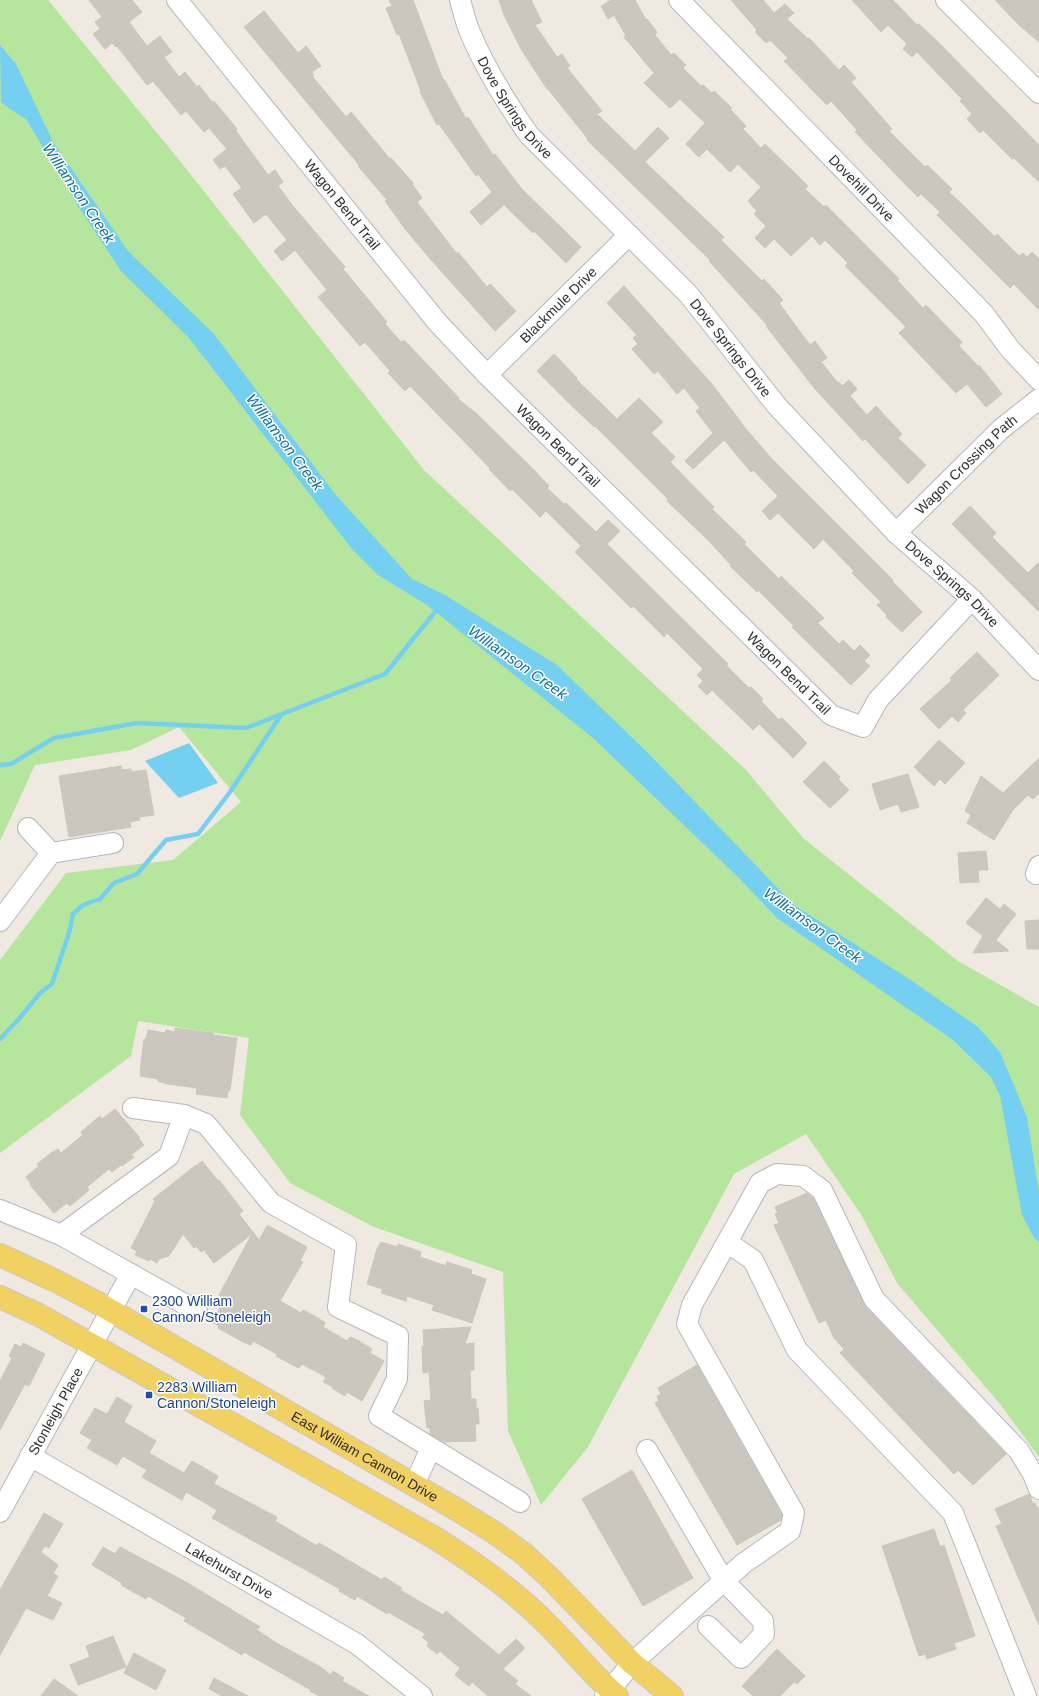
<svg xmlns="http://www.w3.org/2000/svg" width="1039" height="1696" viewBox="0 0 1039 1696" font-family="Helvetica,sans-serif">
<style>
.green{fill:#b6e59e}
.water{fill:#75cff0}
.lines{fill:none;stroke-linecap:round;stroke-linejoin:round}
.stream{stroke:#75cff0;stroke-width:4.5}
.building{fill:#cbc7bf;stroke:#cbc5ba}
.minor-casing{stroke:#b4b7c1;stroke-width:22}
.major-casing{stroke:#c9c9c9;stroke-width:24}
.minor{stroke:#fff;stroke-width:20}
.major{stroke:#f2d163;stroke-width:22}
.transit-dot{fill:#1a4fb4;stroke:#fff;stroke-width:1.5}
.labels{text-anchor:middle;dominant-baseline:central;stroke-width:3;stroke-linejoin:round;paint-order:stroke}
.street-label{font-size:14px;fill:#2e2e2e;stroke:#fff}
.transit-label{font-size:14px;fill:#164399;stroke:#fff;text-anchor:start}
.water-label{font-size:15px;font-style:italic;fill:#0d6fa3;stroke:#fff}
</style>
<rect width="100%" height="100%" fill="#efe9e1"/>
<!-- green -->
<path class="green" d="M 0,0 L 48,0 L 180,161 L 424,470 L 746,770 L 803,838 L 958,961 L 1039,1007 L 1039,1457 L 1000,1404 L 897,1283 L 862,1216 L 806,1134 L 734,1174 L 588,1447 L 541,1505 L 508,1431 L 503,1272 L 374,1227 L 290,1183 L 240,1115 L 249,1038 L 138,1021 L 131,1056 L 0,1153 L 0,960 L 66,873 L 173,860 L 241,802 L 179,727 L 131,750 L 35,765 L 0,841 Z"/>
<!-- water -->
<path class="water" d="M 0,45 L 16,64 L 53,142 L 128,251 L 214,334 L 335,494 L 412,579 L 445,595 L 557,665 L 648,753 L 794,905 L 912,981 L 978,1027 L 1000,1052 L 1027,1117 L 1039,1193 L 1039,1242 L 1034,1238 L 1022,1215 L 1000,1096 L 991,1077 L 953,1040 L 777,918 L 738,877 L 593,738 L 427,605 L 378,575 L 352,549 L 189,338 L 121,271 L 80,209 L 26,119 L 13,111 L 1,102 Z
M 189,743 L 218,783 L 179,798 L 145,761 Z"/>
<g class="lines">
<!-- stream -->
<path class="stream" d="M 0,765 L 11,764 L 54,738 L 137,723 L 246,728 L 385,674 L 439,607
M 0,1039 L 18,1020 L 40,993 L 52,984 L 69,933 L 73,914 L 83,905 L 100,899 L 114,883 L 137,874 L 166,840 L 198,834 L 230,792 L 281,715"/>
</g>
<!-- building -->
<path class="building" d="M 89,0 L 132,0 L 142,12 L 129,22 L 147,46 L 160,36 L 172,52 L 164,57 L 179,77 L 185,72 L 197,87 L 199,85 L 212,102 L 214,101 L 237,129 L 236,131 L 268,175 L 275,170 L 283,182 L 278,186 L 293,206 L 345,267 L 343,269 L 387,322 L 385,324 L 401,342 L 404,340 L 459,398 L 458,399 L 477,414 L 532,468 L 549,486 L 547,488 L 564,504 L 566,503 L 596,532 L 608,520 L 620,531 L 607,544 L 616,553 L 728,664 L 726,665 L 749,688 L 751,687 L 763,699 L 761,701 L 779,720 L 782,718 L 807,743 L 793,758 L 759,724 L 753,730 L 712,690 L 707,695 L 698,686 L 703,681 L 697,675 L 703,669 L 667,633 L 664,637 L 633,606 L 631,608 L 575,552 L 581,546 L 546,511 L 540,517 L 512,489 L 510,491 L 489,469 L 490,468 L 410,386 L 405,391 L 388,373 L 390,371 L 365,342 L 360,346 L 318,297 L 327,290 L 295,250 L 282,261 L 274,251 L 287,240 L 266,214 L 254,223 L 233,194 L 242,188 L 225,166 L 220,169 L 213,160 L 227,149 L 209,128 L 204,132 L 186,111 L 181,115 L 153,81 L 147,85 L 117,46 L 116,47 L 112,43 L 105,49 L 93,34 L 100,29 L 95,22 L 102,17 Z
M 389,0 L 413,0 L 443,80 L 444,79 L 466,119 L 468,117 L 493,155 L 495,154 L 521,188 L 581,247 L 566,263 L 534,231 L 533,233 L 504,205 L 481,225 L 470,212 L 492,192 L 478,174 L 476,176 L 439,124 L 437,125 L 420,92 L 421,91 L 399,34 L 397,35 L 386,8 L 392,6 Z
M 499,0 L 531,0 L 542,22 L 535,25 L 557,57 L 562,54 L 570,66 L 567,68 L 602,111 L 597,114 L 635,151 L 658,127 L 669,138 L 645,162 L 724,237 L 721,240 L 762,281 L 764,279 L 783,300 L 779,303 L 787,314 L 810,345 L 815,341 L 827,358 L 821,362 L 838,383 L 839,382 L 842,386 L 849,380 L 857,389 L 850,396 L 867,415 L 876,406 L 902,434 L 898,438 L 926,465 L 908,484 L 865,439 L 863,441 L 815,389 L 766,326 L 767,325 L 709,261 L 710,260 L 587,140 L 588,139 L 548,89 L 547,89 L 521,49 L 504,15 Z
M 611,0 L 635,0 L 646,20 L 647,19 L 657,32 L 655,35 L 671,55 L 674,53 L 686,65 L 683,68 L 701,86 L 703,85 L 712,93 L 714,91 L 732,108 L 730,109 L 746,126 L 743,129 L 761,148 L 765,144 L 808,186 L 805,189 L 824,207 L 826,205 L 899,279 L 897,280 L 923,308 L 926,305 L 951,331 L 962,342 L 959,346 L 978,366 L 979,365 L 1002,394 L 986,407 L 967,384 L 956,393 L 899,333 L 906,327 L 845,266 L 848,263 L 825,240 L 820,245 L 812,236 L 791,256 L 774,239 L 765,248 L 755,238 L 766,226 L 754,214 L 757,211 L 748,201 L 761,187 L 738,164 L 730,172 L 707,149 L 699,157 L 686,144 L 705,123 L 680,99 L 670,108 L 644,83 L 654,73 L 624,37 L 626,36 L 614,15 L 608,19 L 601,6 Z
M 731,0 L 763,0 L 774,13 L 785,4 L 794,13 L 787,19 L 808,39 L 809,38 L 839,70 L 844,65 L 856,78 L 851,82 L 892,129 L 889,131 L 925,167 L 927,165 L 952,189 L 949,192 L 967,209 L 995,237 L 997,234 L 1019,256 L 1023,253 L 1027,257 L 1032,252 L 1039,259 L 1039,310 L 1014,284 L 1010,288 L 937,215 L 940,212 L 921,194 L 918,197 L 907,186 L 855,132 L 857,130 L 831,101 L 827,105 L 784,61 L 788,58 L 770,40 L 766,43 L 755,32 L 757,30 Z
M 852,0 L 893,0 L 917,25 L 919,24 L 939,43 L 1039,145 L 1039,182 L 1014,158 L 1012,159 L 983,130 L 980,133 L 967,119 L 972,114 L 960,101 L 962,99 L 917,52 L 912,57 L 903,49 L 907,44 L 888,25 L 881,32 Z
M 995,0 L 1039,0 L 1039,42 L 1019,25 Z
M 264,11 L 298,53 L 306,46 L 321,66 L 312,72 L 314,75 L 312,76 L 346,117 L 351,112 L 390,159 L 391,158 L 413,183 L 412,184 L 422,198 L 417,202 L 457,254 L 458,252 L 487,287 L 490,284 L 516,311 L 495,331 L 432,261 L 405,229 L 385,201 L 387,200 L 358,166 L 359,165 L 244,27 Z
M 624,286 L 711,383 L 741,422 L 741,423 L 771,458 L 893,580 L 892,581 L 922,612 L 902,632 L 886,617 L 887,615 L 877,605 L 881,602 L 852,573 L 854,571 L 823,539 L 814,549 L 778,513 L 770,520 L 762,511 L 778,496 L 753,470 L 751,472 L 724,440 L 693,469 L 685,461 L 713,433 L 696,411 L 700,408 L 684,388 L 677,394 L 658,371 L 654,374 L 632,349 L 638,344 L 633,338 L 637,335 L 607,303 Z
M 554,354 L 577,378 L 576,379 L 617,419 L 639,398 L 663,422 L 651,433 L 675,457 L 670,462 L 714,507 L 712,509 L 746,542 L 744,544 L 779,579 L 781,576 L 824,618 L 818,623 L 839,644 L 843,640 L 854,651 L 860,645 L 870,655 L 864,661 L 870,666 L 851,685 L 792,627 L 794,626 L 758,590 L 757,592 L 730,566 L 731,565 L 708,540 L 667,501 L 668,499 L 595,426 L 594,427 L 568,402 L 537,371 Z
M 970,506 L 996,533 L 992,537 L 1028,573 L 1039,562 L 1039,612 L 952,524 Z
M 977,652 L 999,675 L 963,710 L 966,713 L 958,722 L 952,716 L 939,729 L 920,709 L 952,680 L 950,678 Z
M 939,740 L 965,763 L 945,784 L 940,779 L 934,786 L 914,767 Z
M 1039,758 L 1039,793 L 1033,799 L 1028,795 L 1013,810 L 994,840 L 967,823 L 971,815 L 965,811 L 981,776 L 1003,793 Z
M 824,761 L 840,777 L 838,779 L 849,790 L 830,808 L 803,782 Z
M 121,766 L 122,770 L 131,769 L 131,772 L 146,770 L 154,815 L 139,817 L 140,820 L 130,822 L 131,827 L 69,837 L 59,776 Z
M 908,774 L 919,807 L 901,812 L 898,804 L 880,810 L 872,784 Z
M 986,851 L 988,870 L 978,870 L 979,882 L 960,883 L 958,853 Z
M 986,898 L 1000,909 L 1004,904 L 1016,914 L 996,940 L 1009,951 L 973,953 L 983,936 L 966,923 Z
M 1039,920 L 1039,949 L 1027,949 L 1025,921 Z
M 175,1028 L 213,1033 L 213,1035 L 237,1038 L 230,1090 L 228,1091 L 227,1098 L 196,1094 L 197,1088 L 168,1084 L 158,1081 L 158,1079 L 140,1076 L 141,1071 L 140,1071 L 144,1039 L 146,1039 L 148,1030 L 165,1033 L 166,1030 L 175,1032 Z
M 115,1109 L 140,1138 L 138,1138 L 144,1145 L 131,1155 L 134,1157 L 122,1166 L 121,1165 L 112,1172 L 109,1169 L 87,1187 L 89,1190 L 70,1206 L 67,1203 L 54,1213 L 30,1185 L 31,1184 L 26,1177 L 39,1166 L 37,1164 L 51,1153 L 58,1149 L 61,1153 L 83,1135 L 81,1132 L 100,1116 L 102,1119 Z
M 202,1161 L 218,1181 L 219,1180 L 243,1211 L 239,1214 L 259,1240 L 267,1226 L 269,1226 L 307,1247 L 300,1261 L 303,1262 L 280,1301 L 301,1313 L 303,1310 L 318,1318 L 325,1323 L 323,1327 L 347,1341 L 350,1337 L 359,1341 L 372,1349 L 370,1353 L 384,1361 L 362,1401 L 347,1392 L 345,1396 L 332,1388 L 333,1387 L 323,1382 L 326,1377 L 302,1364 L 299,1368 L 291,1364 L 276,1356 L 277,1354 L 253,1341 L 251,1345 L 243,1342 L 218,1328 L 219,1326 L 212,1322 L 220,1308 L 217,1306 L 222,1297 L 219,1295 L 252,1234 L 214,1263 L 204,1250 L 201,1252 L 196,1246 L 194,1248 L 183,1234 L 169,1256 L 159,1259 L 157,1263 L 150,1259 L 149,1261 L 135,1255 L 137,1251 L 131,1248 L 155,1201 L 153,1199 L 196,1165 L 196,1166 Z
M 807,1193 L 813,1198 L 866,1307 L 1006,1454 L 973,1485 L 958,1470 L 954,1474 L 840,1353 L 844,1349 L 834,1338 L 826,1320 L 819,1323 L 774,1225 L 779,1223 L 775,1214 L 778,1213 L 775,1207 Z
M 381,1242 L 398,1247 L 398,1244 L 413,1249 L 421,1252 L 420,1257 L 446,1266 L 447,1262 L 472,1270 L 471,1274 L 486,1279 L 472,1323 L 432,1310 L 434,1305 L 407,1296 L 406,1301 L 381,1293 L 383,1289 L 367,1284 L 377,1249 Z
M 471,1327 L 465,1344 L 474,1343 L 474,1370 L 470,1370 L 471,1399 L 476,1399 L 476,1408 L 478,1408 L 479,1424 L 475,1424 L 476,1441 L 444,1442 L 430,1434 L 430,1427 L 427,1428 L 424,1401 L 431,1400 L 429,1372 L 423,1373 L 422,1346 L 424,1346 L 423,1330 Z
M 23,1343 L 45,1354 L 29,1386 L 25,1384 L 0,1430 L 0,1381 L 12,1358 L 9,1356 L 15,1344 L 21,1347 Z
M 697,1365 L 782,1515 L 781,1520 L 737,1545 L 655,1403 L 659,1401 L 657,1396 L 661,1394 L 658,1388 Z
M 117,1397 L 132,1406 L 124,1422 L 156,1441 L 149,1453 L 184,1473 L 192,1461 L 218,1476 L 214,1484 L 277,1517 L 275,1521 L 317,1546 L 319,1543 L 382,1580 L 384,1577 L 402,1588 L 400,1590 L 443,1615 L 446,1611 L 499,1655 L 516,1639 L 525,1648 L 503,1669 L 518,1681 L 515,1684 L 531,1696 L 488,1696 L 472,1682 L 469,1686 L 455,1675 L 460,1668 L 440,1651 L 437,1654 L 427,1646 L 429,1643 L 422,1637 L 426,1634 L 388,1612 L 387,1614 L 357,1596 L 355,1600 L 339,1591 L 340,1589 L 212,1518 L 217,1510 L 186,1492 L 182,1500 L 142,1477 L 147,1470 L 123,1456 L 117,1465 L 87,1448 L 92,1440 L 80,1433 L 95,1408 L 107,1414 Z
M 632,1470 L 693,1578 L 643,1606 L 582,1499 Z
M 1029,1494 L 1033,1504 L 1035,1503 L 1039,1511 L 1039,1625 L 996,1526 L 1002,1524 L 995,1509 Z
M 44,1513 L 63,1524 L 49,1548 L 45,1546 L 41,1552 L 58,1565 L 53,1574 L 58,1576 L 47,1596 L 62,1603 L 53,1620 L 26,1608 L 0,1655 L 0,1590 Z
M 934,1529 L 940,1547 L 944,1545 L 975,1636 L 954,1643 L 956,1649 L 927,1659 L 925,1654 L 919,1656 L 882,1546 Z
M 103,1547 L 115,1554 L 120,1547 L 186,1582 L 260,1627 L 257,1630 L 278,1644 L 319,1666 L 331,1675 L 333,1671 L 344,1678 L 342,1681 L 369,1696 L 319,1696 L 310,1691 L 311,1690 L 244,1652 L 242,1655 L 184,1621 L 186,1618 L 148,1596 L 146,1599 L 121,1585 L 122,1583 L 92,1565 Z
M 113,1636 L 126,1667 L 78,1685 L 70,1665 L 90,1657 L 86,1646 Z
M 777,1649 L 805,1676 L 797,1684 L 794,1682 L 780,1696 L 753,1696 L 742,1686 Z
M 134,1653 L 166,1670 L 156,1690 L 124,1673 Z
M 214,1678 L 248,1696 L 222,1696 L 209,1689 Z
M 54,1679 L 78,1696 L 41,1696 Z"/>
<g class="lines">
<defs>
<g id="minor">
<path id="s1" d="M 177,0 L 438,323 L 487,375 L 831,715 L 863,727 L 878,700 L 972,599"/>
<path id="s2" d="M 460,0 C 463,10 465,20 469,30 C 484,67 506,102 529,135 L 689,295 L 777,406 L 896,533 L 972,599 L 1039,670"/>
<path id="s3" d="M 679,0 L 984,314 L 1010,349 L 1039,380"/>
<path d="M 946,0 L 1039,93"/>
<path id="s4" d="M 487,375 L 629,235"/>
<path id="s5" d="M 896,533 L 1001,429 L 1039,399"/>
<path d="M 28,828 L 51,853"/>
<path d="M 1036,874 L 1039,866"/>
<path d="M 0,921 L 51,853 L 113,843"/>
<path d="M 133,1108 L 184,1115"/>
<path d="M 0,1210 L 61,1235 L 197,1311"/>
<path d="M 61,1235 L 169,1156 L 184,1115 L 206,1124 L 271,1203 L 346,1245 L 338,1307 L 398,1336 L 397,1379 L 379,1416 L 520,1502"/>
<path d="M 727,1242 L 753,1260 L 797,1350 L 953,1513 L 1026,1696"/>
<path d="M 647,1450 L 724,1581 L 763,1621 L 764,1634 L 741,1658 L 708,1626"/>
<path id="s6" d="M 30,1456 L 357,1644 L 422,1696"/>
<path d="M 414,1485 L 431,1448"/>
<path id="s7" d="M 0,1512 L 131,1274"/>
<path d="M 605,1696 L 632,1663 L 708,1595 L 744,1563 L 790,1531 L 794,1513 L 687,1324 L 692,1305 L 760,1183 L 777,1174 L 803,1176 L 822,1190 L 874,1299 L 1019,1451 L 1033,1474 L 1039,1489"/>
</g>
<g id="major">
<path id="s8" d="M 0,1255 L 56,1281 L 96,1302 L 456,1509 L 495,1533 L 524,1554 L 550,1578 L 632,1663 L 672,1696"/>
<path d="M 0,1297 L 39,1315 L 435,1538 C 476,1564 515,1591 549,1626 C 572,1649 592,1675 617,1696"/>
</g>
</defs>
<!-- minor casing -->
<use href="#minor" class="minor-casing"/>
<!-- major casing -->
<use href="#major" class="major-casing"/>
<!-- minor -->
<use href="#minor" class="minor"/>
<!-- major -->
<use href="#major" class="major"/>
</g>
<!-- markers -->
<g class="transit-dot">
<rect x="140" y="1305" width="8" height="8" rx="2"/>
<rect x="145" y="1391" width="8" height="8" rx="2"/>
</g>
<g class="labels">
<!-- street labels -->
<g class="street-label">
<text stroke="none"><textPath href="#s2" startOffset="122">Dove Springs Drive</textPath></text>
<text stroke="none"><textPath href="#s3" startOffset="262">Dovehill Drive</textPath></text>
<text stroke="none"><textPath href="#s1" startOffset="263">Wagon Bend Trail</textPath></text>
<text stroke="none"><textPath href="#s4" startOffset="100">Blackmule Drive</textPath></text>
<text stroke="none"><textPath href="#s2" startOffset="446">Dove Springs Drive</textPath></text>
<text stroke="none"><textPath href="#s1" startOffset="587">Wagon Bend Trail</textPath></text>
<text stroke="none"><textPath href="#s5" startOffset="98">Wagon Crossing Path</textPath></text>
<text stroke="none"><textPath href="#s2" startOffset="770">Dove Springs Drive</textPath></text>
<text stroke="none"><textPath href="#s1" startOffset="911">Wagon Bend Trail</textPath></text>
<text stroke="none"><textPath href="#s7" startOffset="115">Stonleigh Place</textPath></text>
<text stroke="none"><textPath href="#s8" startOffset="417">East William Cannon Drive</textPath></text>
<text stroke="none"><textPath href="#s6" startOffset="230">Lakehurst Drive</textPath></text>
</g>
<!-- transit labels -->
<g class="transit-label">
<text x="152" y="1301">2300 William<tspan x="152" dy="16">Cannon/Stoneleigh</tspan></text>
<text x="157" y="1387">2283 William<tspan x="157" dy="16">Cannon/Stoneleigh</tspan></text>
</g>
<!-- water labels -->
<g class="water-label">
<text transform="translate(79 193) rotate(56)">Williamson Creek</text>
<text transform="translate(285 442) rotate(53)">Williamson Creek</text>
<text transform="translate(518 662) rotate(35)">Williamson Creek</text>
<text transform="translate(813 925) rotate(36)">Williamson Creek</text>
</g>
</g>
</svg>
